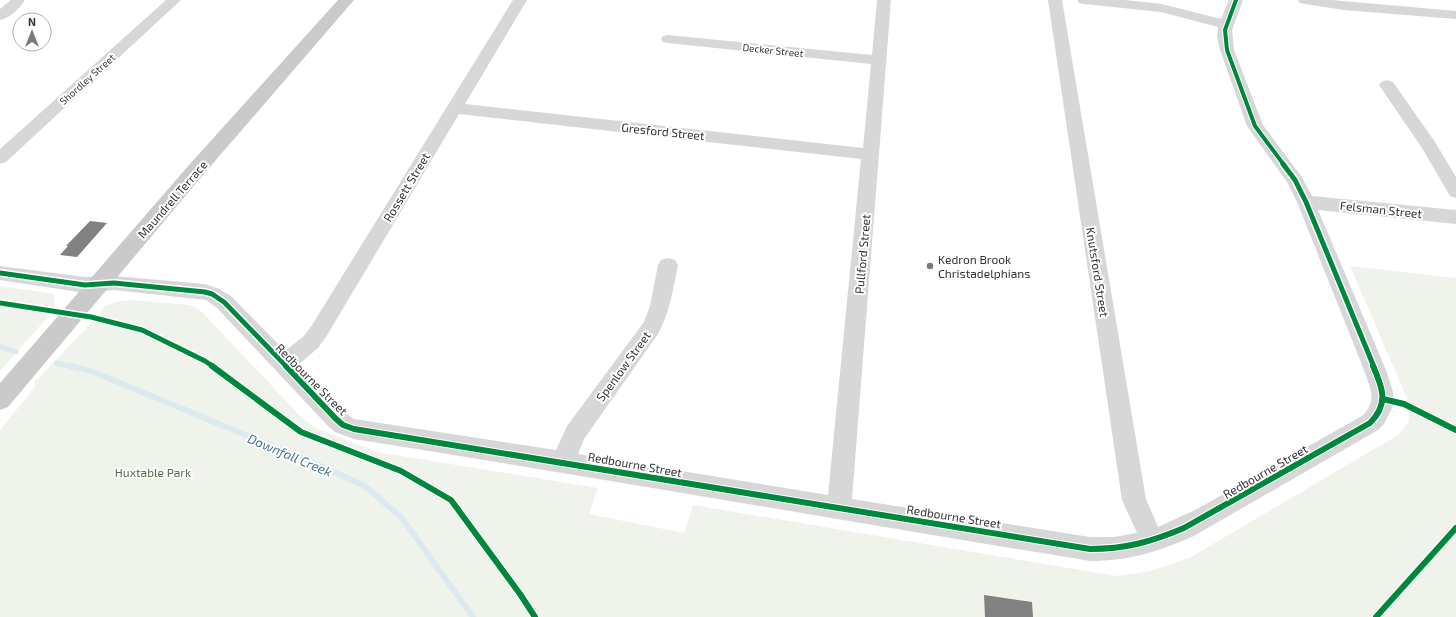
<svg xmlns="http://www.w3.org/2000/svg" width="1456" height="617" viewBox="0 0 1456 617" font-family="'Exo 2',sans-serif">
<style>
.green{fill:#f0f3ec}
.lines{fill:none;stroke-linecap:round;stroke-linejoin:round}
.stream-far1{stroke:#dceaf0;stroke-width:5}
.stream{stroke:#dceaf0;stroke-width:6}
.building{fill:#818181}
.minor{fill:#d7d7d7;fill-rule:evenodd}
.major{fill:#cacaca;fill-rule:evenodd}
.cycleway-far2-casing{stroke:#fff;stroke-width:6}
.cycleway-far1-casing{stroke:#fff;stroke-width:8}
.cycleway-casing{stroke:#fff;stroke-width:8}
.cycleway-far2{stroke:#00873e;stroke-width:4}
.cycleway-far1{stroke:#00873e;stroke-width:5}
.cycleway{stroke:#00873e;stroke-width:6}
.poi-dot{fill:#7a7a7a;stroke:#fff;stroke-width:1.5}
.labels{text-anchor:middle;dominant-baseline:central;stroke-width:4;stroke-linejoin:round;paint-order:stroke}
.far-street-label{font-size:10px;fill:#333;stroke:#fff}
.street-label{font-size:12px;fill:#333;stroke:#fff}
.poi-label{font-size:12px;fill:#333;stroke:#fff;text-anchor:start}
.park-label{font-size:12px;fill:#586d42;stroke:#fff}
.water-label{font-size:13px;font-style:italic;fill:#447792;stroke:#fff}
</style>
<rect width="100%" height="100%" fill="#fff"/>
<!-- green -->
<path class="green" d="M 1350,266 L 1456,278 L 1456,617 L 0,617 L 0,430 L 35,387 L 35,382 L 93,321 L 105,306 L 115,302 L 129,300 L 190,305 L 202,312 L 303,419 L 316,428 L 377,452 L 598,488 L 589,514 L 684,533 L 693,505 L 1116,576 L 1151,571 L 1191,557 L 1398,435 L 1409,421 L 1408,401 Z
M 0,286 L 54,294 L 55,306 L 46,319 L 0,371 Z"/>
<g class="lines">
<!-- stream-far1 -->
<path class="stream-far1" d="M 0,347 L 16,352
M 56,363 L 75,367"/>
<!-- stream -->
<path class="stream" d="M 70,366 L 91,371 L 316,464 L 365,486 L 401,517 L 473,617"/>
</g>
<!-- building -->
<path class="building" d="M 90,221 L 107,223 L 77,257 L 60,255 L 68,246 L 66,246 Z
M 984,595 L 1032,602 L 1033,617 L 985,617 Z"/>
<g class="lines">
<!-- minor -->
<path class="minor" d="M 11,0 L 25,0 C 19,9 10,18 0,20 L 0,9 Z
M 166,0 L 181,0 L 6,162 L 0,164 L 0,149 Z
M 513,0 L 527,0 L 465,104 L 863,148 L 871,64 L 668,43 L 663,42 L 661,39 L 663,36 L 668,35 L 872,55 L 877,0 L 891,0 L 852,499 L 1090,537 L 1114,537 L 1137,533 L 1122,500 L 1048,0 L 1062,0 L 1146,499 L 1158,527 L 1197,509 L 1362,416 C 1378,401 1370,388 1364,370 L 1297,202 L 1287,182 L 1247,126 L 1220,50 L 1217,37 L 1218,27 L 1161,12 L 1084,4 L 1079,3 L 1077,0 L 1125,0 L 1162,4 L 1221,19 L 1229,0 L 1243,0 L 1232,30 L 1234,50 L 1263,125 L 1301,176 L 1312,196 L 1456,210 L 1456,224 L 1318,210 L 1386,370 L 1393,392 L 1393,404 L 1391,410 L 1384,424 L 1378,430 L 1192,537 C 1156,552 1130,561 1090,561 C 845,521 600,478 354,439 L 335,432 L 328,426 L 217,308 L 206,300 L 114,290 L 85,293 L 0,280 L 0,266 L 85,277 L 114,276 L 205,284 L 219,289 L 231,296 L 285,351 L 304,336 L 312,325 ZM 459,114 L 861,159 L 828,495 L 578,454 L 584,439 L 658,334 C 670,312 673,289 678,265 L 675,260 L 668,258 L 661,260 L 658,265 L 650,306 L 644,322 L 567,426 L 556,450 L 354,419 L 344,412 L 298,365 L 318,348 L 326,337 Z
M 1298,0 L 1332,0 L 1456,11 L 1456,19 L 1343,10 L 1305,4 L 1300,3 Z
M 1387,80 L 1393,82 L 1435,142 L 1456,177 L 1456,198 L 1450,196 L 1422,148 L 1379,85 L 1381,82 Z"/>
<!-- major -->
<path class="major" d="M 338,0 L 354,0 L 203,175 L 8,407 L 0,410 L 0,383 L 189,165 Z"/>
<defs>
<path id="cycleway-far2" d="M 1236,0 L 1225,30 L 1227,50 L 1255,126 L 1284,165"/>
<path id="cycleway-far1" d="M 1283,164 L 1295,180 L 1306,202 L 1374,367
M 0,273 L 85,285 L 114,283 L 205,292 L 212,294 L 224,302 L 287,367
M 0,303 L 91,317 L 142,330 L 205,361 L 214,367"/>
<path id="cycleway" d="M 212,366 L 301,432 L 401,471 L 451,500 L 520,594 L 535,617
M 286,366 L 336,419 L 343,425 L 354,429 C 600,467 845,509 1090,549 C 1125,549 1151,542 1184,528 L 1370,423 C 1389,404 1383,388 1373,366
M 1383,399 L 1404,404 L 1456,430
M 1376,617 L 1456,528"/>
</defs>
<!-- cycleway-far2 casing -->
<use href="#cycleway-far2" class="cycleway-far2-casing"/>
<!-- cycleway-far1 casing -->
<use href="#cycleway-far1" class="cycleway-far1-casing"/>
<!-- cycleway casing -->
<use href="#cycleway" class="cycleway-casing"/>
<!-- cycleway-far2 -->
<use href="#cycleway-far2" class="cycleway-far2"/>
<!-- cycleway-far1 -->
<use href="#cycleway-far1" class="cycleway-far1"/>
<!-- cycleway -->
<use href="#cycleway" class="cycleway"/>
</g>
<!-- markers -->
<circle class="poi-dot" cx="930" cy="266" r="4"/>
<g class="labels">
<!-- far-street labels -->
<g class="far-street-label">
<text transform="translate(773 50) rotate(6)">Decker Street</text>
<text transform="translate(87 79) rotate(-42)">Shordley Street</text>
</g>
<!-- street labels -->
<g class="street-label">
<text transform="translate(663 131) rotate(6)">Gresford Street</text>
<text transform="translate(406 187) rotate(-59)">Rossett Street</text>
<text transform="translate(172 199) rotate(-49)">Maundrell Terrace</text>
<text transform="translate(1381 209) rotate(6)">Felsman Street</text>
<text transform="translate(862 254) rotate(-85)">Pullford Street</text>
<text transform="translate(1098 272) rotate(81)">Knutsford Street</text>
<text transform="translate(623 366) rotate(-54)">Spenlow Street</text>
<text transform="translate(312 379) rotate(45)">Redbourne Street</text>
<text transform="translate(635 464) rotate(10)">Redbourne Street</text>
<text transform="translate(1265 471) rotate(-30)">Redbourne Street</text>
<text transform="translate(954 516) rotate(9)">Redbourne Street</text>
</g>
<!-- poi labels -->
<g class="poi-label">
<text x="938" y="259">Kedron Brook<tspan x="938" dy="14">Christadelphians</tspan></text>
</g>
<!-- park labels -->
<g class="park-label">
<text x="153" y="472">Huxtable Park</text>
</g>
<!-- water labels -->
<g class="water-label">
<text transform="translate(290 455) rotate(23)">Downfall Creek</text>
</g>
</g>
<!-- north arrow -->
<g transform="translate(32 32)"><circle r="19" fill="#ffffff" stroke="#adadad"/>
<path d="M0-3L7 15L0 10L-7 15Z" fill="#7a7a7a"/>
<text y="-6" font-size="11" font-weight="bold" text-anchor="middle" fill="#333333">N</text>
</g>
</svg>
